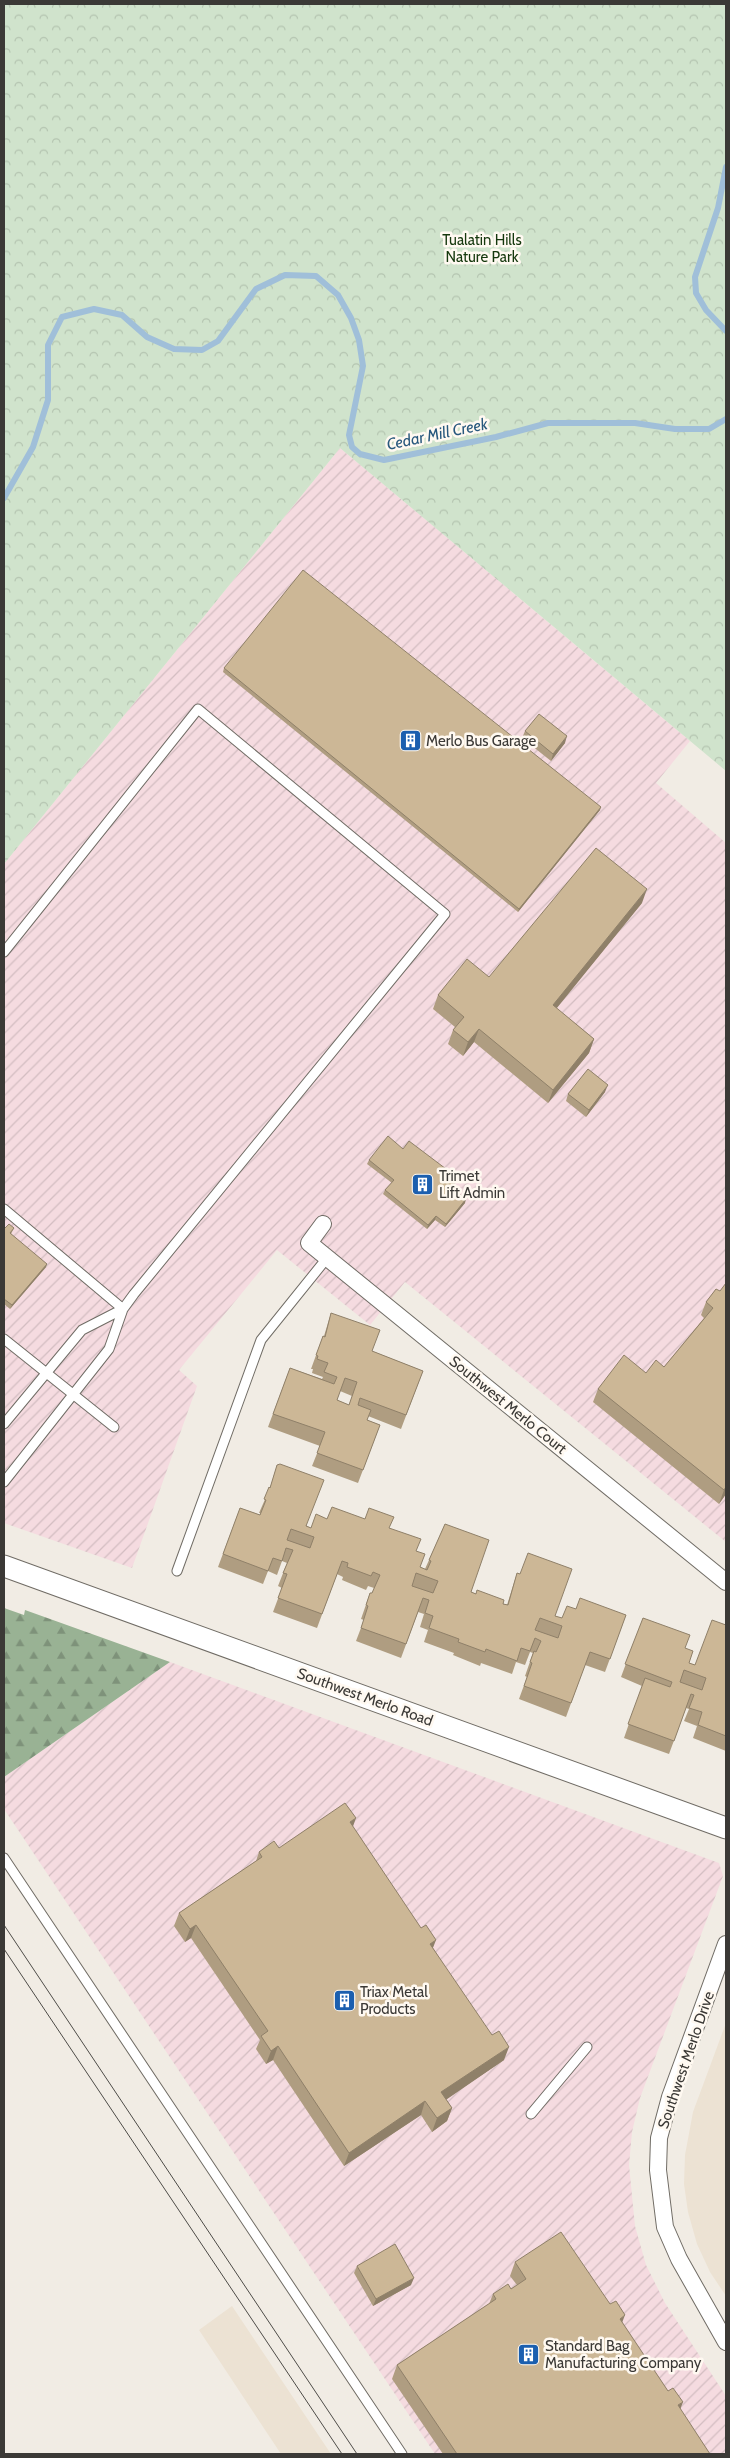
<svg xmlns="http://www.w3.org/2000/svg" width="730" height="2458" viewBox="0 0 730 2458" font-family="Cabin,sans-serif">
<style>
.built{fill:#ece2d3}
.industrial{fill:url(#industrial-furrows)}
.forest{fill:url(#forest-firs)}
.park{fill:url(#park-crowns)}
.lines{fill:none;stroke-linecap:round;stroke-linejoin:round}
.stream{stroke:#a0bfd9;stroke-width:6}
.service-casing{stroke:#706c65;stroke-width:11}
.minor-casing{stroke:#706c65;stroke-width:18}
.tertiary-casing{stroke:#706c65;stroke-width:23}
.service{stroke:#fff;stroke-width:9}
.minor{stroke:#fff;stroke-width:16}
.tertiary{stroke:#fff;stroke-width:21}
.tram{stroke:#4e4c48;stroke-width:1}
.wall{fill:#af9d81;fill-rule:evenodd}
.shaded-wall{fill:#8f8069}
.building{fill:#ccb796;stroke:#8f8069;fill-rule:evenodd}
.labels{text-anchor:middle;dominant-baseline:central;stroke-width:5;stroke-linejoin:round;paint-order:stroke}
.park-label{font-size:15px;fill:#15380d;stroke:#fff9f1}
.poi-label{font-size:15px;fill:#3b3936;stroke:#fff9f1;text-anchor:start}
.street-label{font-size:15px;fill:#3b3936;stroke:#fff9f1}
.water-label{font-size:16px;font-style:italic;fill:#28587d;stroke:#fff9f1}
</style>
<defs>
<pattern id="industrial-furrows" width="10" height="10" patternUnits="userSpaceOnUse" patternTransform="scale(1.25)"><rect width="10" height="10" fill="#f5dbe0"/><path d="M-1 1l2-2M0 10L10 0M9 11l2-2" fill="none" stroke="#d3bdc1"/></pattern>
<pattern id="forest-firs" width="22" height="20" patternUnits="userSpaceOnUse" patternTransform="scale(1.25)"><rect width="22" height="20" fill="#99b294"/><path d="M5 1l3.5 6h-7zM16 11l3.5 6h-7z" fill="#7e927a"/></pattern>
<pattern id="park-crowns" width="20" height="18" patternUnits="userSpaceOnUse" patternTransform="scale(1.25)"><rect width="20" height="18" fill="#d0e3cc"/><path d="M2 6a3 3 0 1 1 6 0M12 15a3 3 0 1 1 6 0" fill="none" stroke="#b4c4b0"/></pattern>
</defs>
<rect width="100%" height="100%" fill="#f1ece4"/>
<!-- built -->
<path class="built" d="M 726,2023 L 726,2296 L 710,2272 L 697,2244 L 688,2212 L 684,2184 L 685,2155 L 693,2112 Z
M 232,2306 L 331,2454 L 281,2454 L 199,2330 Z"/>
<!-- industrial -->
<path class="industrial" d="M 340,448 L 690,741 L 656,783 L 726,843 L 726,1542 L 405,1282 L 370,1325 L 277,1250 L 179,1370 L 197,1386 L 132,1568 L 4,1523 L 4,864 Z
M 170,1662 L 719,1863 L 723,1876 L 640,2098 L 632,2132 L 629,2165 L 635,2226 L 646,2265 L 665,2303 L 726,2396 L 726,2454 L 435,2454 L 4,1809 L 4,1777 Z"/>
<!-- forest -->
<path class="forest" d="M 4,1608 L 24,1615 L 25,1610 L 170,1662 L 4,1777 Z"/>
<!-- park -->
<path class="park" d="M 4,4 L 726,4 L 726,771 L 340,448 L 4,864 Z"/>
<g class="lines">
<!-- stream -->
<path class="stream" d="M 726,167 L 718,208 L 695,277 L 696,293 L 706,310 L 726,331
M 4,498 L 33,447 L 48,400 L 48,345 L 62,317 L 94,309 L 122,315 L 147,337 L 174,349 L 202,350 L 218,341 L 256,289 L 285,275 L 316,276 L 338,295 L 351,318 L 359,340 L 363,366 L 349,435 L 352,447 L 360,454 L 384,460 L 496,437 L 548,423 L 635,423 L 675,429 L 709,429 L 726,419"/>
<defs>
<path id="service" d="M 4,952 L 198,709 L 445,914 L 134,1294 L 123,1309 L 109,1349 L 4,1482
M 4,1209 L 123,1309
M 4,1339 L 114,1427
M 4,1424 L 82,1330 L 123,1309
M 177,1571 L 261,1340 L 327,1258
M 4,1858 L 402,2454
M 531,2114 L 587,2047"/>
<path id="minor" d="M 323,1224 L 309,1243 L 726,1582
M 726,1944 L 670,2097 L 659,2138 L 658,2170 L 665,2227 L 679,2259 L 726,2342"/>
<path id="tertiary" d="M 4,1566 L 726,1828"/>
</defs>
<!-- service casing -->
<use href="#service" class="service-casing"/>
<!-- minor casing -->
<use href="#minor" class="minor-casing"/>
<!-- tertiary casing -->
<use href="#tertiary" class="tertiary-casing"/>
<!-- service -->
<use href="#service" class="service"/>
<!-- minor -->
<use href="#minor" class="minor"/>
<!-- tertiary -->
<use href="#tertiary" class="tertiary"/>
<!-- tram -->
<path class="tram" d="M 4,1925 L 357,2454
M 4,1949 L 342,2454"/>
</g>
<!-- wall -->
<path class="wall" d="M 224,668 L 600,810 L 518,912 L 223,672 Z
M 525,731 L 565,743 L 551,761 L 522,738 Z
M 642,903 L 556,1008 L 594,1039 L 589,1053 L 548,1103 L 474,1042 L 463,1056 L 448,1044 L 453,1030 L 455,1027 L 433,1009 L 438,995 L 489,977 Z
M 605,1092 L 586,1117 L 566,1101 L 568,1094 Z
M 403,1149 L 456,1182 L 451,1188 L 465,1203 L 445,1227 L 435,1220 L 427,1229 L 383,1194 L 385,1190 L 392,1183 L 367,1164 L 369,1160 Z
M 14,1228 L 11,1234 L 46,1267 L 10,1309 L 4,1304 L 4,1229 Z
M 716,1289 L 726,1494 L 719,1504 L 593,1402 L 598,1389 L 664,1367 L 704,1318 L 701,1315 L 706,1302 Z
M 331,1313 L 372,1351 L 423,1371 L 401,1429 L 368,1416 L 367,1420 L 380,1425 L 358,1483 L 312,1466 L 320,1446 L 268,1427 L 290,1368 L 322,1379 L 323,1377 L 312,1373 L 313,1369 L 311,1369 L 323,1336 L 324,1336 ZM 340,1391 L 352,1396 L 349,1405 L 337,1400 Z
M 277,1465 L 307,1526 L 311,1528 L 327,1519 L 389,1528 L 416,1551 L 420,1567 L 425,1569 L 445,1524 L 471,1592 L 507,1605 L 517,1573 L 555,1616 L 562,1618 L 576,1609 L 626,1615 L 605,1672 L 585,1665 L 566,1717 L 519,1699 L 527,1677 L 525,1676 L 533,1653 L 530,1652 L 525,1665 L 516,1662 L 512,1674 L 481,1663 L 480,1666 L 453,1655 L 454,1653 L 424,1642 L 428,1630 L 420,1627 L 424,1614 L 418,1612 L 401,1658 L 356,1641 L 364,1620 L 361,1619 L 370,1593 L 372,1593 L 374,1588 L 368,1586 L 366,1590 L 342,1580 L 343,1577 L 337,1574 L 317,1628 L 273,1612 L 282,1588 L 278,1586 L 287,1563 L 282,1561 L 277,1575 L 268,1571 L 263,1584 L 218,1567 L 240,1508 L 260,1515 L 261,1513 L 259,1513 L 270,1488 Z
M 643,1618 L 685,1648 L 689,1663 L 695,1665 L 726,1625 L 726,1751 L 693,1738 L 697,1726 L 684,1721 L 689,1709 L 686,1708 L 669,1754 L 624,1738 L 642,1686 L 621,1677 Z
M 352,1826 L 433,1948 L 504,2060 L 446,2099 L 452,2108 L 447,2121 L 432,2132 L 421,2115 L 344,2166 L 273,2060 L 266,2064 L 256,2049 L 260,2040 L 191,1938 L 185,1942 L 174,1926 L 179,1913 L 256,1861 L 259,1852 L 279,1848 Z
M 515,2262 L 622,2323 L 710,2454 L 443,2454 L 392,2379 L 397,2365 L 489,2304 L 493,2294 L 511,2289 L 517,2285 L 510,2276 Z
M 357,2266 L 411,2285 L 373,2306 L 354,2273 Z"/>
<!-- shaded-wall -->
<path class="shaded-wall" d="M 567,736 L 565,743 L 551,761 L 553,754 Z
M 601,807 L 600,810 L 518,912 L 519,909 Z
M 647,889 L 642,903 L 548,1019 L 553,1005 Z
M 479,1029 L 474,1042 L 463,1056 L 468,1042 Z
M 594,1039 L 589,1053 L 548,1103 L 553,1090 Z
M 608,1085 L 605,1092 L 586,1117 L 589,1110 Z
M 466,1199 L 465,1203 L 445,1227 L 446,1224 Z
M 436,1216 L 435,1220 L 427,1229 L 428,1225 Z
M 47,1264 L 46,1267 L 10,1309 L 12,1305 Z
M 726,1487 L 726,1494 L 719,1504 L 724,1490 Z
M 356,1818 L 351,1832 L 350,1822 Z
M 196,1925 L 191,1938 L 185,1942 L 190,1929 Z
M 436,1940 L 431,1953 L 430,1944 Z
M 278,2046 L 273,2060 L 266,2064 L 271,2051 Z
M 509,2047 L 504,2060 L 437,2106 L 441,2092 Z
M 425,2101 L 421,2115 L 344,2166 L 349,2153 Z
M 452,2108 L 447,2121 L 432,2132 L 437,2118 Z
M 414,2278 L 411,2285 L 373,2306 L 376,2299 Z
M 625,2315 L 620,2328 L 620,2319 Z
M 683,2402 L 678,2415 L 678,2405 Z"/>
<!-- building -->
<path class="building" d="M 303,570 L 601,807 L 519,909 L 224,668 Z
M 539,714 L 567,736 L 553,754 L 525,731 Z
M 596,848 L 647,889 L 553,1005 L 594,1039 L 553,1090 L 479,1029 L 468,1042 L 453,1030 L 464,1017 L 438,995 L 467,959 L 489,977 Z
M 588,1069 L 608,1085 L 589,1110 L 568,1094 Z
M 388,1136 L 403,1149 L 409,1141 L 458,1178 L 450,1187 L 466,1199 L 446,1224 L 436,1216 L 428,1225 L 385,1190 L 394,1180 L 369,1160 Z
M 9,1224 L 14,1228 L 10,1233 L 47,1264 L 12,1305 L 4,1299 L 4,1229 Z
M 726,1283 L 726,1487 L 724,1490 L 598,1389 L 624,1355 L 646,1373 L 656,1360 L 664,1367 L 713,1308 L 706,1302 L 716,1289 L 720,1291 Z
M 331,1313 L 380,1330 L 372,1351 L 423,1371 L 406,1415 L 360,1398 L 358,1405 L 371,1410 L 367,1420 L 380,1425 L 363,1470 L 317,1453 L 325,1432 L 273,1414 L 290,1368 L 334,1384 L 337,1377 L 324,1372 L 328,1363 L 317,1359 L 318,1356 L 316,1355 L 323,1336 L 325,1337 ZM 345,1378 L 357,1382 L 349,1405 L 337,1400 Z
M 280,1464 L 324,1480 L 306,1526 L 311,1528 L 316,1514 L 327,1519 L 332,1507 L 365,1519 L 369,1508 L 394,1517 L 389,1528 L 421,1539 L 416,1551 L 425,1554 L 420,1567 L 427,1570 L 431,1561 L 429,1560 L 445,1524 L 489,1540 L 471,1592 L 476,1594 L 477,1590 L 504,1600 L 503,1604 L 508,1605 L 517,1573 L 520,1574 L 528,1553 L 572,1569 L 555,1616 L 562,1618 L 567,1606 L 576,1609 L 580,1598 L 626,1615 L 610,1659 L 590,1652 L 571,1703 L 524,1686 L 532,1663 L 530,1662 L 534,1651 L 536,1652 L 541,1641 L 535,1638 L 530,1651 L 521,1648 L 517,1661 L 486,1649 L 485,1652 L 458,1642 L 459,1639 L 429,1628 L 433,1616 L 425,1613 L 429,1600 L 423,1598 L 406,1644 L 361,1628 L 368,1606 L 366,1605 L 370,1593 L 372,1593 L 380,1575 L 373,1572 L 371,1576 L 347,1567 L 348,1563 L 342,1561 L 322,1614 L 278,1598 L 287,1574 L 283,1573 L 293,1550 L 286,1548 L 282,1561 L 273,1558 L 268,1571 L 223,1554 L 240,1508 L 260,1515 L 266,1500 L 264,1499 L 269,1487 L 270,1488 L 277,1465 ZM 291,1529 L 314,1537 L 310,1548 L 287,1540 ZM 416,1573 L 438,1581 L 433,1593 L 412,1586 ZM 540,1618 L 562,1626 L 558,1638 L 535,1630 Z
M 643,1618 L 690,1635 L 685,1648 L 693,1651 L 689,1663 L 695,1665 L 712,1620 L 726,1625 L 726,1736 L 698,1725 L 702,1712 L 689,1708 L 694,1695 L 691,1694 L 674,1741 L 628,1724 L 645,1678 L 670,1687 L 672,1682 L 625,1664 ZM 684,1670 L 706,1678 L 702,1690 L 680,1682 Z
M 345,1803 L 356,1818 L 350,1822 L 421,1928 L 426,1925 L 436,1940 L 430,1944 L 492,2035 L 499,2031 L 509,2047 L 441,2092 L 452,2108 L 437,2118 L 425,2101 L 349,2153 L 278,2046 L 271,2051 L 261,2036 L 268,2031 L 196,1925 L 190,1929 L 179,1913 L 262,1857 L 259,1852 L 274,1841 L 279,1848 Z
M 561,2232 L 610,2304 L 616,2301 L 625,2315 L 620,2319 L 668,2391 L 673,2388 L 683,2402 L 678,2405 L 710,2454 L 457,2454 L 397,2365 L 496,2299 L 493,2294 L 508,2284 L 511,2289 L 526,2279 L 515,2262 Z
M 395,2244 L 414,2278 L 376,2299 L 357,2266 Z"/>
<!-- icons -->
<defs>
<symbol id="building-square" viewBox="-11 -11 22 22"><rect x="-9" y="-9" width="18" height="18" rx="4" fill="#1b5faf" stroke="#fff9f1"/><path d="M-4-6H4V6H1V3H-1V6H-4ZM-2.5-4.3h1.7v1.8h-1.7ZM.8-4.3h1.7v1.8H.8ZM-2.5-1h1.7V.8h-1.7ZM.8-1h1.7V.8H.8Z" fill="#fff"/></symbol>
</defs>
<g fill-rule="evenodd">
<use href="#building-square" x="398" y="728" width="25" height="25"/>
<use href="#building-square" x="410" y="1172" width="25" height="25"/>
<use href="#building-square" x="332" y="1988" width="25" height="25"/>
<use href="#building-square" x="516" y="2342" width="25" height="25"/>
</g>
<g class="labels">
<!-- park labels -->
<g class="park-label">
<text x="482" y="240">Tualatin Hills<tspan x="482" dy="17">Nature Park</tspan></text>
</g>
<!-- poi labels -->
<g class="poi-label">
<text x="426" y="741">Merlo Bus Garage</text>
<text x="439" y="1176">Trimet<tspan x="439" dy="17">Lift Admin</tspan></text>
<text x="360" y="1992">Triax Metal<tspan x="360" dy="17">Products</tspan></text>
<text x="545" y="2346">Standard Bag<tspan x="545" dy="17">Manufacturing Company</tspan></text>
</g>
<!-- street labels -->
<g class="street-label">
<text transform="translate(508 1405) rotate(39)">Southwest Merlo Court</text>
<text transform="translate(365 1697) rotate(20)">Southwest Merlo Road</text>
<text transform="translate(686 2060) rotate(-71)">Southwest Merlo Drive</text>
</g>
<!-- water labels -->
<g class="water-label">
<text transform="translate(437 434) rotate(-12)">Cedar Mill Creek</text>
</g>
</g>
<!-- border -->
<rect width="730" height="2458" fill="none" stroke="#3b3936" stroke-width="10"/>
</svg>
